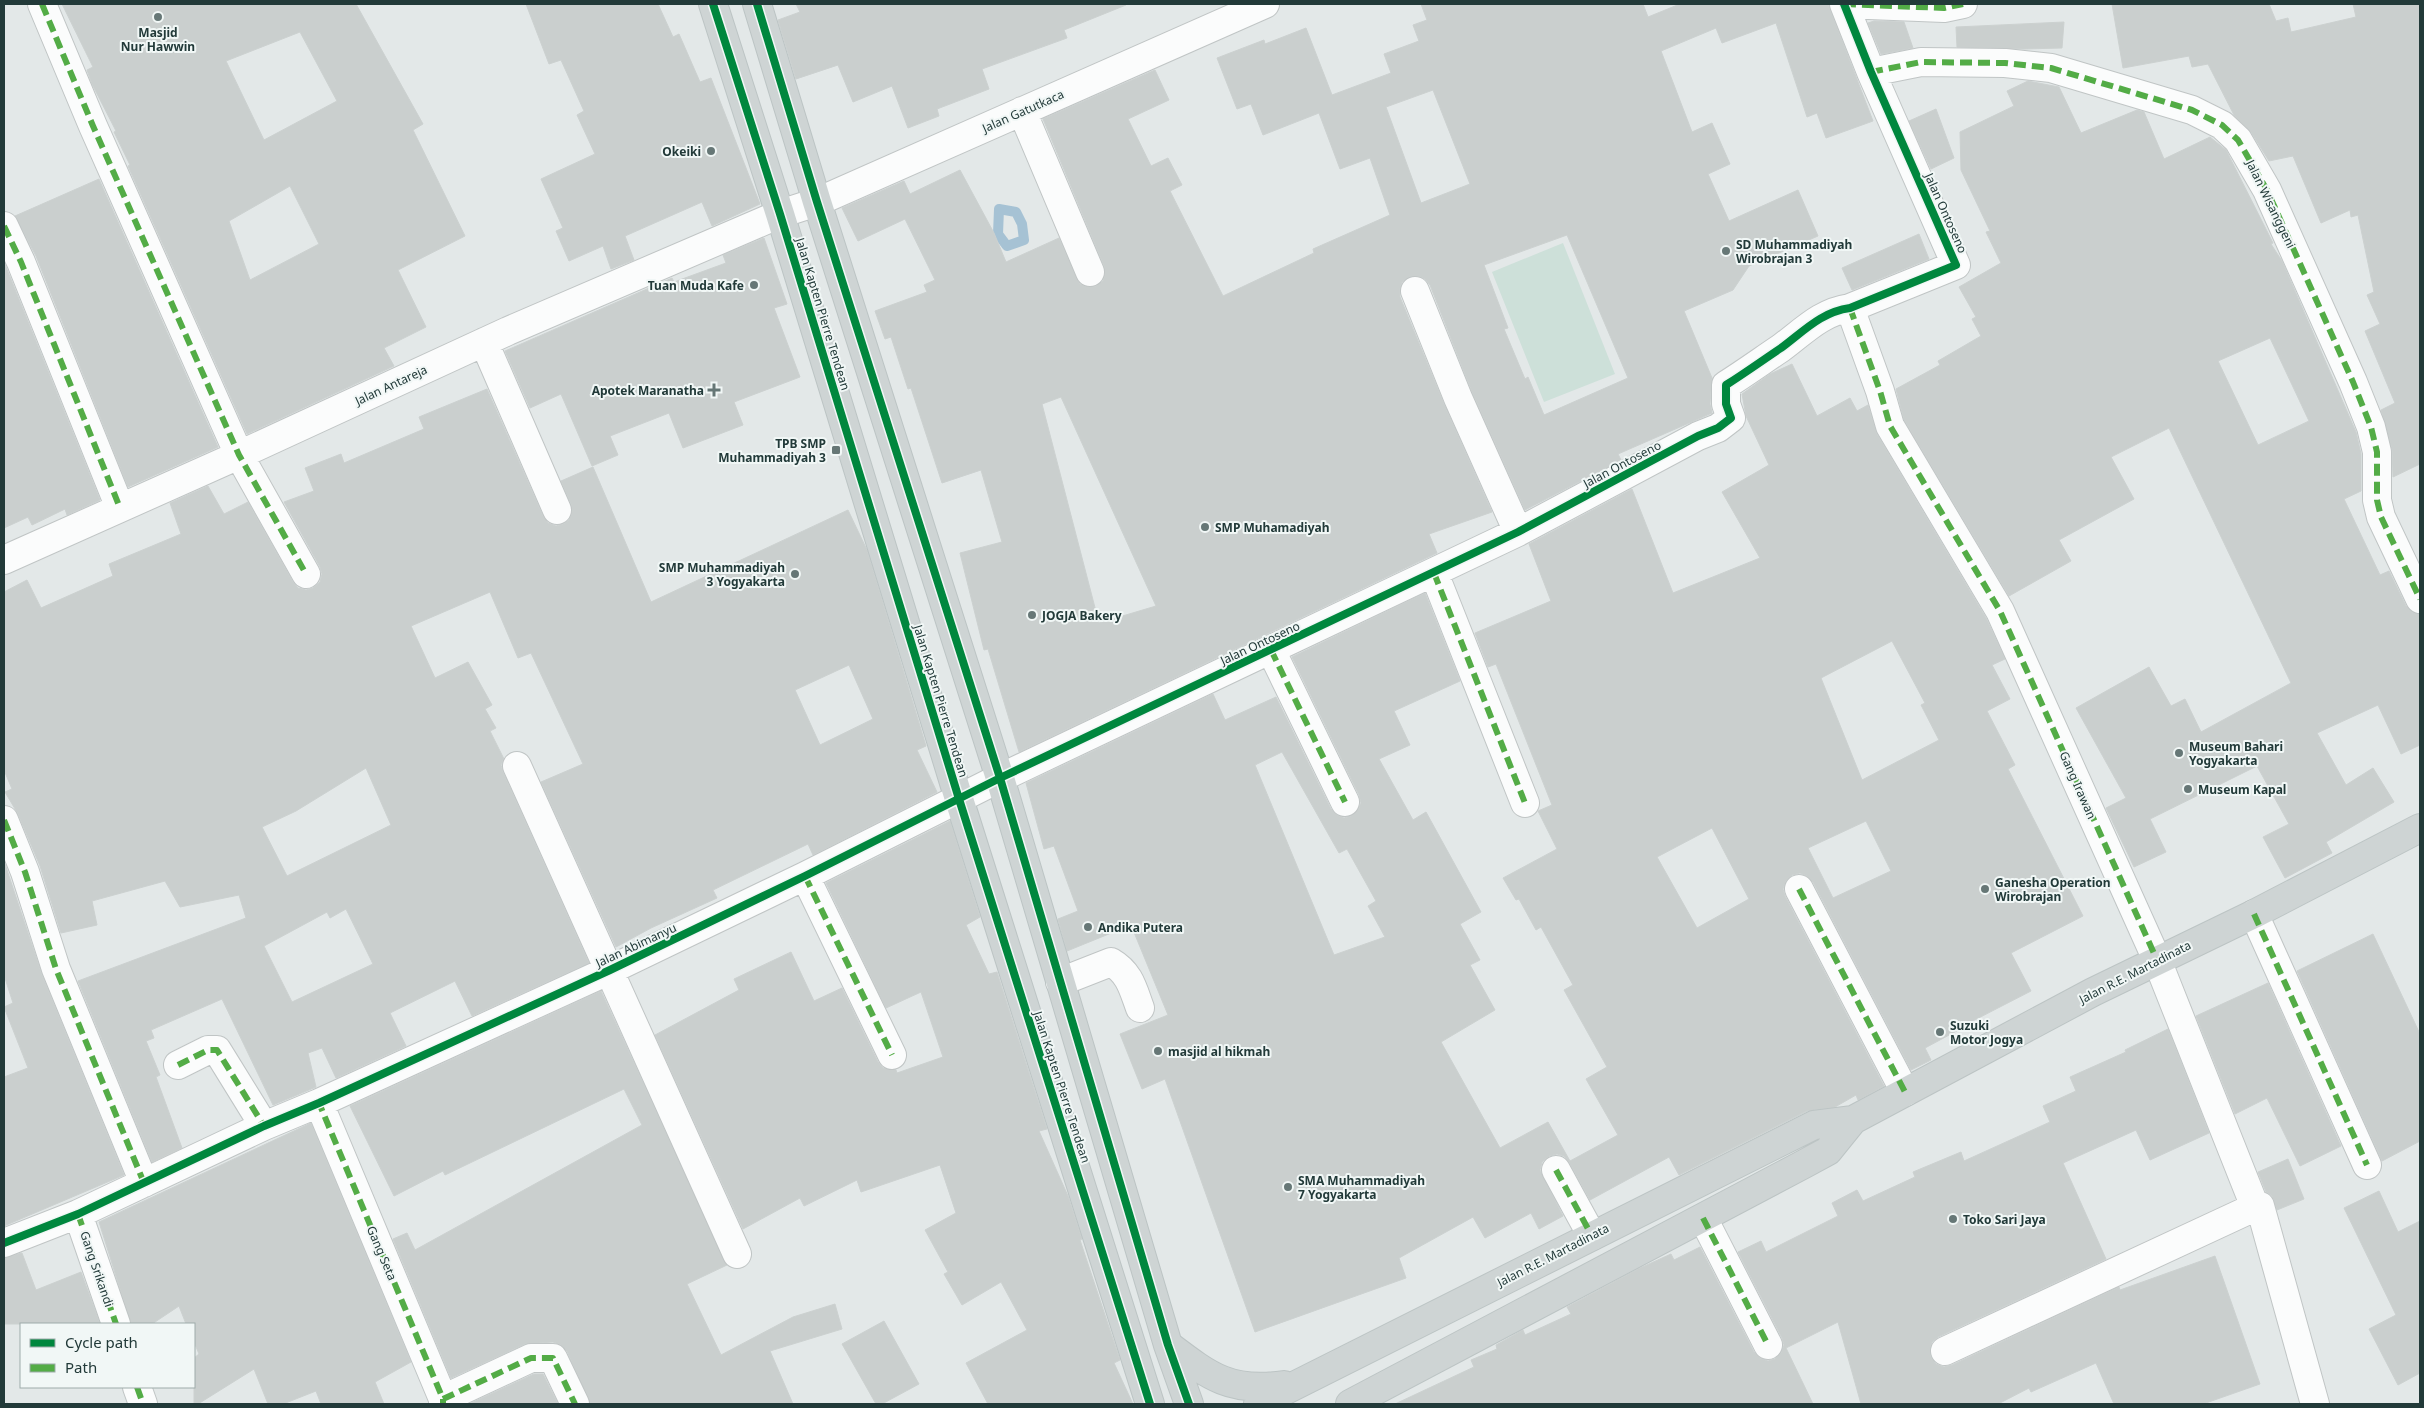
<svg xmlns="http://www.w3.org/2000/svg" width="2424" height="1408" viewBox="0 0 2424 1408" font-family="'Noto Sans',sans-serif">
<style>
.green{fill:#cde0d9}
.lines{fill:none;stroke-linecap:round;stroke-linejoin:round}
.stream{stroke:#a6c2d4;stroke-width:10}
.building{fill:#cacfce;stroke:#ccd1d0;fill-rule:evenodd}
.minor-casing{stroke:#c0c5c5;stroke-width:30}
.major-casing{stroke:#bcc4c4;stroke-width:30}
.minor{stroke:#fbfcfc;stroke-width:28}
.major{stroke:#ced4d4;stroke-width:28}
.quiet{stroke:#53ac46;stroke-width:6;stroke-dasharray:12 6;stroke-linecap:butt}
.cycleway-casing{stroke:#f1f7f6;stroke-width:11}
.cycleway{stroke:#00873e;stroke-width:8}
.poi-dot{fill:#667776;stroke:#f1f7f6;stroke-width:2}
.labels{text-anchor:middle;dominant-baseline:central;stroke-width:4;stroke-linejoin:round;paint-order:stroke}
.poi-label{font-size:12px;font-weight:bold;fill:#223a39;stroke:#f1f7f6;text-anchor:start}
.street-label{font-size:12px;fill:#223a39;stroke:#f1f7f6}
</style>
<rect width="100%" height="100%" fill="#e3e8e8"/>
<!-- green -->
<path class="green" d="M 1563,243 L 1615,374 L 1544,402 L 1492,272 Z"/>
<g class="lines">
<!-- stream -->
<path class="stream" d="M 999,209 L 1016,212 L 1022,224 L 1024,240 L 1007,246 L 998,234 Z"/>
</g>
<!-- building -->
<path class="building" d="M 62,4 L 356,4 L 423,124 L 413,130 L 465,236 L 398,270 L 426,327 L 384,348 L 394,366 L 247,434 L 128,166 L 130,165 L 114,132 L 116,131 L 92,84 L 87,70 L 93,67 ZM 300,32 L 337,101 L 264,140 L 226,61 ZM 290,186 L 319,244 L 250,280 L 229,221 Z
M 526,4 L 658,4 L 673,37 L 679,34 L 700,82 L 711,78 L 760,204 L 712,226 L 702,202 L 625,236 L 634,260 L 611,269 L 603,246 L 569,261 L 556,231 L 563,228 L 541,179 L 595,154 L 577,115 L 584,111 L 561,60 L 549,64 Z
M 796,4 L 1125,4 L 1126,5 L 1064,30 L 1067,38 L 982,69 L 989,89 L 937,109 L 939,116 L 908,128 L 892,86 L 853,102 L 838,65 L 796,79 L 778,20 L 800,12 Z
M 1421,4 L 1643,4 L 1648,17 L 1680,4 L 1828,4 L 1873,121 L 1826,138 L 1817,113 L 1807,117 L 1776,23 L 1722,43 L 1716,28 L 1661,51 L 1692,132 L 1712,123 L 1730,164 L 1708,174 L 1729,221 L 1798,190 L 1818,236 L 1749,266 L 1733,290 L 1684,311 L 1712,378 L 1710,404 L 1712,413 L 1618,454 L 1621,460 L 1525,510 L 1472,392 L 1430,285 L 1425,279 L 1418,276 L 1409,277 L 1402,282 L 1400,288 L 1400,297 L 1444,404 L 1492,512 L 1429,534 L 1437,553 L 1019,752 L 988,649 L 984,650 L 960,553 L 1002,542 L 981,470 L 942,483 L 911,388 L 908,389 L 891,337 L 885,339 L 875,311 L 927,292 L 924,285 L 935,280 L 905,219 L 858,241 L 842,208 L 904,181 L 910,194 L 960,170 L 994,233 L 1006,262 L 1059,238 L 1080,284 L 1088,287 L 1096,286 L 1103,281 L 1105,274 L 1104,266 L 1043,119 L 1155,70 L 1169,100 L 1128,119 L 1151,166 L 1168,158 L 1182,185 L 1170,191 L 1223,296 L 1314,253 L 1313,249 L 1390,215 L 1370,158 L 1340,169 L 1319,113 L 1263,135 L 1251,104 L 1237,109 L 1217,58 L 1264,40 L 1265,44 L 1306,28 L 1332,95 L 1391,73 L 1384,54 L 1419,41 L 1413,25 L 1427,20 ZM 1433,90 L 1470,184 L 1421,203 L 1386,107 ZM 1567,235 L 1628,378 L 1544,415 L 1528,377 L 1525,379 L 1504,329 L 1508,328 L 1484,265 ZM 1061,397 L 1156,606 L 1099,623 L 1042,404 Z
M 2112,4 L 2269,4 L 2276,21 L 2288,18 L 2291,32 L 2356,17 L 2353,4 L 2420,4 L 2420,464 L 2393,477 L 2392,449 L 2381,410 L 2395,403 L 2365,331 L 2380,324 L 2367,295 L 2374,292 L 2358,215 L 2351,217 L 2350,210 L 2321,223 L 2293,156 L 2269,161 L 2251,132 L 2234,115 L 2208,64 L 2192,67 L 2189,56 L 2123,68 Z
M 1874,21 L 1904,22 L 1913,48 L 1881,54 L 1868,23 Z
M 2064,22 L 2062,48 L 2024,49 L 1957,47 L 1956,27 Z
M 2028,81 L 2059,87 L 2081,133 L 2137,110 L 2144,112 L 2164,159 L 2210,137 L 2226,150 L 2273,243 L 2271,244 L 2282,261 L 2356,432 L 2361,454 L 2361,491 L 2344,499 L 2380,575 L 2389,571 L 2406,606 L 2412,612 L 2420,614 L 2420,745 L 2401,754 L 2378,705 L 2317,733 L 2346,785 L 2373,768 L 2394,802 L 2326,842 L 2332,853 L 2285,878 L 2263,837 L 2289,824 L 2257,766 L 2150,819 L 2166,852 L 2134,867 L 2106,808 L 2126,798 L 2076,708 L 2149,667 L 2171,706 L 2185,699 L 2201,732 L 2291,683 L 2169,428 L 2111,457 L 2134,499 L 2059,540 L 2071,561 L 2009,596 L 1904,420 L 1896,389 L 1940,365 L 1938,361 L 1981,336 L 1972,319 L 1976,317 L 1959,287 L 2001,263 L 1986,232 L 1990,231 L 1961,170 L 1960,132 L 2014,106 L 2007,91 ZM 2270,338 L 2309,421 L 2258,445 L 2218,361 Z
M 1936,109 L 1954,158 L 1931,169 L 1909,121 Z
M 99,179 L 218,447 L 128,487 L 36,256 L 15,216 Z
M 1919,234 L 1929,259 L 1852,290 L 1842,268 Z
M 764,238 L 787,304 L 774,308 L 800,377 L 734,402 L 743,425 L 683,448 L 669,413 L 610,436 L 618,455 L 592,466 L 561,394 L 530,408 L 505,351 L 672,278 L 674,282 L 726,263 L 723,255 Z
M 4,262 L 100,500 L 67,515 L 65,509 L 32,525 L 28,517 L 4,528 Z
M 1792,364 L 1817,416 L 1850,398 L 1857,411 L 1868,405 L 1877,434 L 1986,618 L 2005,659 L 1992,665 L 2010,699 L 1987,711 L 2015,765 L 2008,769 L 2083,916 L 2011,953 L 2031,991 L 1963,1026 L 1964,1027 L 1925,1048 L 1931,1060 L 1911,1070 L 1813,882 L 1807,876 L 1800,873 L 1792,875 L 1786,881 L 1783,889 L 1785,896 L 1884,1086 L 1858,1100 L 1856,1095 L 1835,1107 L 1807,1111 L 1679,1175 L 1669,1157 L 1590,1200 L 1569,1162 L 1564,1156 L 1557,1154 L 1549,1156 L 1542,1162 L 1540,1170 L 1563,1216 L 1539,1229 L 1531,1213 L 1485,1238 L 1473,1217 L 1399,1258 L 1406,1278 L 1255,1332 L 1165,1079 L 1142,1089 L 1120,1034 L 1168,1015 L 1131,925 L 1067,951 L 1058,919 L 1078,911 L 1054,846 L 1044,849 L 1026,783 L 1213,694 L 1225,720 L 1276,697 L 1331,809 L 1337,815 L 1344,818 L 1351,816 L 1358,810 L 1361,803 L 1359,795 L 1292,657 L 1425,593 L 1460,681 L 1394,711 L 1410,745 L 1379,759 L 1413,820 L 1426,812 L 1481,912 L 1460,924 L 1480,960 L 1470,965 L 1495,1010 L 1441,1042 L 1500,1148 L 1548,1122 L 1570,1161 L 1618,1135 L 1586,1079 L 1607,1067 L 1564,990 L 1573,985 L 1541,927 L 1536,930 L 1519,899 L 1516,900 L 1503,878 L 1557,849 L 1538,811 L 1552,805 L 1496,664 L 1488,667 L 1475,633 L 1551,601 L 1529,544 L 1632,489 L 1673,593 L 1760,558 L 1722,492 L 1769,465 L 1746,416 L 1742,394 L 1770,374 ZM 1892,641 L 1925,703 L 1921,705 L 1939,740 L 1862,780 L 1821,678 ZM 1282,752 L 1339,853 L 1347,849 L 1376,901 L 1368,906 L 1385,937 L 1334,955 L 1255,765 ZM 1866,821 L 1891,871 L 1833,898 L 1808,848 ZM 1712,828 L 1749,899 L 1697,928 L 1657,857 Z
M 487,389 L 543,516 L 548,523 L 556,526 L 563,524 L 569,520 L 572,512 L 571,504 L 561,481 L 593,467 L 651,602 L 848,510 L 867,550 L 926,746 L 917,750 L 937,792 L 813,855 L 808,844 L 713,890 L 717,898 L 651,928 L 616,947 L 541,782 L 583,764 L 531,653 L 518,658 L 490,592 L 411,626 L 435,678 L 468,662 L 492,705 L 485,709 L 496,728 L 490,731 L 504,759 L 501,765 L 503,772 L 589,963 L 472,1016 L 455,981 L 390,1013 L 406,1046 L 336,1078 L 322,1048 L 308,1053 L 316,1087 L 273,1105 L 222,999 L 151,1030 L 154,1038 L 146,1041 L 160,1075 L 156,1077 L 182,1148 L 152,1162 L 78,981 L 246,918 L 239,895 L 180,907 L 165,881 L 92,901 L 97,925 L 61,933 L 40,866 L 18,814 L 5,792 L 12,789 L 4,770 L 4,592 L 27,580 L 41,608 L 113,576 L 109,564 L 181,534 L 170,503 L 208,486 L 224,514 L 248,502 L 293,582 L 298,588 L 306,590 L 313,588 L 320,582 L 322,574 L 320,567 L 284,502 L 314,491 L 305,468 L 341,454 L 344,463 L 424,429 L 419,417 ZM 849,665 L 873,719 L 820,745 L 795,690 ZM 366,768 L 391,825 L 287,876 L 262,827 L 296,811 ZM 346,909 L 373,964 L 292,1002 L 264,946 L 327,912 L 330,918 Z
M 950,821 L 980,917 L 966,925 L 989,974 L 997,972 L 1047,1129 L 1039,1131 L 1068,1196 L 1082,1239 L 1080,1240 L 1120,1360 L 1114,1363 L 1133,1404 L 988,1404 L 966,1363 L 1027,1330 L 1001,1282 L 962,1305 L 944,1274 L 948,1272 L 925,1230 L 956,1213 L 940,1165 L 861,1192 L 857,1180 L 804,1206 L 800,1198 L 743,1229 L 655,1035 L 739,990 L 734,979 L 791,952 L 814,1001 L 842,988 L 878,1062 L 883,1068 L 896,1070 L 897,1073 L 943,1057 L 921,992 L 886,1008 L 826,883 Z
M 4,861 L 42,975 L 124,1175 L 4,1226 L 4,1077 L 28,1068 L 4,1007 L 13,1003 L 4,975 Z
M 2373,934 L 2420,1034 L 2420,1141 L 2382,1161 L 2297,971 Z
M 2268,983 L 2341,1146 L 2300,1166 L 2267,1098 L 2235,1114 L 2196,1016 Z
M 601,991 L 727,1265 L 687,1284 L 721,1355 L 793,1317 L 835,1304 L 842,1329 L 770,1351 L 793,1404 L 590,1404 L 567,1351 L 561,1345 L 553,1342 L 525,1344 L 451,1378 L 393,1239 L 407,1233 L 415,1250 L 642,1125 L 624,1089 L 445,1175 L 443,1171 L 394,1196 L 350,1106 Z
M 2168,1029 L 2209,1133 L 2150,1160 L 2136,1130 L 2063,1163 L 2106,1259 L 1938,1337 L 1932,1342 L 1930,1349 L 1931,1357 L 1936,1364 L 1944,1367 L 1952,1365 L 2119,1287 L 2120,1290 L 2215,1256 L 2260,1384 L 2203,1404 L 2114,1404 L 2096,1363 L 2031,1392 L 2029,1388 L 1998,1404 L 1861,1404 L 1838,1322 L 1786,1348 L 1813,1404 L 1395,1404 L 1474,1367 L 1471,1360 L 1497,1349 L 1496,1345 L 1523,1330 L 1525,1335 L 1571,1314 L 1567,1307 L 1638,1269 L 1671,1254 L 1674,1260 L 1700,1247 L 1754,1352 L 1760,1358 L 1768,1361 L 1775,1359 L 1781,1353 L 1784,1345 L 1782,1338 L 1738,1252 L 1761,1241 L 1766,1252 L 1838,1216 L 1832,1203 L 1857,1190 L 1863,1201 L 1915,1177 L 1913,1172 L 1961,1152 L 1964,1161 L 2050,1122 L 2043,1106 L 2076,1091 L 2070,1077 L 2126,1052 L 2125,1050 Z
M 311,1123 L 411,1362 L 375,1382 L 384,1404 L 321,1404 L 316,1391 L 283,1404 L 268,1404 L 254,1369 L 198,1404 L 194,1404 L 194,1358 L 199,1354 L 194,1342 L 194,1324 L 186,1324 L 179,1306 L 152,1324 L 131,1324 L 99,1222 Z
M 2288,1159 L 2304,1199 L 2277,1210 L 2272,1196 L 2266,1192 L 2258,1172 Z
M 2379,1191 L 2398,1232 L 2420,1221 L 2420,1373 L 2398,1385 L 2369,1329 L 2396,1315 L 2344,1208 Z
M 22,1253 L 36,1290 L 81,1272 L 100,1324 L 4,1324 L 4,1258 Z
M 884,1321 L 919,1384 L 882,1404 L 876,1404 L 842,1344 Z
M 534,1374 L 543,1374 L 558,1404 L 469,1404 Z"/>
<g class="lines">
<defs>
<path id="minor" d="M 42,4 L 93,126 L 239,455 L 306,574
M 1844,4 L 1944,8 L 1963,4
M 1871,72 L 1921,62 L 2005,63 L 2051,68 L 2192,110 L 2222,125 L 2238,140 L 2267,190 L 2353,382 L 2371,427 L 2377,452 L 2377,500 L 2381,517 L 2420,599
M 1022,111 L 1090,272
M 4,226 L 21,262 L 120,508
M 1415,291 L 1458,398 L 1518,532
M 1850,308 L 1880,391 L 1890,426 L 2000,611 L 2157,960 L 2255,1207 L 2260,1206 L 2315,1404
M 484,342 L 557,510
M 4,560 L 239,455 L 508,331 L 780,214 L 817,202 L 1265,4
M 1434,573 L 1525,803
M 1271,650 L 1345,802
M 517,766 L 737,1254
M 4,820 L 25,872 L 56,969 L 144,1183
M 805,876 L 892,1055
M 1799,889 L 1905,1092
M 2254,914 L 2367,1165
M 1060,982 L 1111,962 C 1130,973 1133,989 1140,1008
M 178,1065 L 208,1050 L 217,1050 L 264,1126
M 319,1103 L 443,1399 L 443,1404
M 1556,1170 L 1592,1236
M 78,1214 L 116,1324
M 1703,1218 L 1768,1345
M 4,1243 L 78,1214 L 264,1126 L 319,1103 L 610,970 L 805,876 L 1000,778 L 1518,532 L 1698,436 L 1718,428 L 1731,418 L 1726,404 L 1726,385 C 1745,373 1763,360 1781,348 C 1804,331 1821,312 1850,308 L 1956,265 L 1871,72 L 1844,4
M 1945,1351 L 2255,1207
M 137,1387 L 143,1404
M 443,1399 L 531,1358 L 553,1358 L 575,1404"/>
<path id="major" d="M 713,4 L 780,214 L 959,799 L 1150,1404
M 757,4 L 817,202 L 1000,778 L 1168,1345 L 1189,1404
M 1168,1345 C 1209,1376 1230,1393 1284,1385
M 1258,1404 L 1814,1125 L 1853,1120 L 2093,992 L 2254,914 L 2420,828
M 1350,1404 L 1804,1164 L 1828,1151 L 1853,1120"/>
</defs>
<!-- minor casing -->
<use href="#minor" class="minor-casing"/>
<!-- major casing -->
<use href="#major" class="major-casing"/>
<!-- minor -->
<use href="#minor" class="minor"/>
<!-- major -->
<use href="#major" class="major"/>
<!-- quiet -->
<path class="quiet" d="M 42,4 L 93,126 L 239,455 L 306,574
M 1844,4 L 1944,8 L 1963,4
M 1871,72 L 1921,62 L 2005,63 L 2051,68 L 2192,110 L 2222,125 L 2238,140 L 2267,190 L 2353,382 L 2371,427 L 2377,452 L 2377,500 L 2381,517 L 2420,599
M 4,226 L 21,262 L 120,508
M 1850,308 L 1880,391 L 1890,426 L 2000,611 L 2157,960
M 1434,573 L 1525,803
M 1271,650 L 1345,802
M 4,820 L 25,872 L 56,969 L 144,1183
M 805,876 L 892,1055
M 1799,889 L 1905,1092
M 2254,914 L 2367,1165
M 178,1065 L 208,1050 L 217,1050 L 264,1126
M 316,1104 L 319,1103 L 443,1399 L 443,1404
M 1556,1170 L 1592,1236
M 78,1214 L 116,1324
M 1703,1218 L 1768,1345
M 137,1387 L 143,1404
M 443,1399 L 531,1358 L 553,1358 L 575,1404"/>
<defs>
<path id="cycleway" d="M 713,4 L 780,214 L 959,799 L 1150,1404
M 757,4 L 817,202 L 1000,778 L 1168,1345 L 1189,1404
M 4,1243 L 78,1214 L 264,1126 L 319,1103 L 610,970 L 805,876 L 1000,778 L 1518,532 L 1698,436 L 1718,428 L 1731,418 L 1726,404 L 1726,385 C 1745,373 1763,360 1781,348 C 1804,331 1821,312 1850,308 L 1956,265 L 1871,72 L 1844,4"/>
</defs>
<!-- cycleway casing -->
<use href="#cycleway" class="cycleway-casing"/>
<!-- cycleway -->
<use href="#cycleway" class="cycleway"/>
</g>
<!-- markers -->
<g class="poi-dot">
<circle cx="158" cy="17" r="5"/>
<circle cx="711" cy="151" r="5"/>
<circle cx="1726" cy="251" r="5"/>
<circle cx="754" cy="285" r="5"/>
<path d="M711.5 382.5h5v5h5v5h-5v5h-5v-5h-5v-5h5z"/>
<rect x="831" y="445" width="10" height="10" rx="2.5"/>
<circle cx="1205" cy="527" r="5"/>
<circle cx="795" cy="574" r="5"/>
<circle cx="1032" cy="615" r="5"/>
<circle cx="2179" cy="753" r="5"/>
<circle cx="2188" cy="789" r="5"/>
<circle cx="1985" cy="889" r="5"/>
<circle cx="1088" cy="927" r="5"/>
<circle cx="1940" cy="1032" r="5"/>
<circle cx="1158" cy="1051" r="5"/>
<circle cx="1288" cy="1187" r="5"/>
<circle cx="1953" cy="1219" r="5"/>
</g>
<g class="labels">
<!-- poi labels -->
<g class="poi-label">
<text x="158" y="32" text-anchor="middle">Masjid<tspan x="158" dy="14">Nur Hawwin</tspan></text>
<text x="701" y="151" text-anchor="end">Okeiki</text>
<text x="1736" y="244">SD Muhammadiyah<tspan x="1736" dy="14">Wirobrajan 3</tspan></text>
<text x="744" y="285" text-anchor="end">Tuan Muda Kafe</text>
<text x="704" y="390" text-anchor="end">Apotek Maranatha</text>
<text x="826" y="443" text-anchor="end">TPB SMP<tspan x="826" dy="14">Muhammadiyah 3</tspan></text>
<text x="1215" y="527">SMP Muhamadiyah</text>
<text x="785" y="567" text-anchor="end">SMP Muhammadiyah<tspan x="785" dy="14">3 Yogyakarta</tspan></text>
<text x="1042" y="615">JOGJA Bakery</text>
<text x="2189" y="746">Museum Bahari<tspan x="2189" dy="14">Yogyakarta</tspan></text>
<text x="2198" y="789">Museum Kapal</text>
<text x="1995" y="882">Ganesha Operation<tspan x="1995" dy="14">Wirobrajan</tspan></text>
<text x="1098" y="927">Andika Putera</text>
<text x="1950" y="1025">Suzuki<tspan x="1950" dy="14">Motor Jogya</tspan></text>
<text x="1168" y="1051">masjid al hikmah</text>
<text x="1298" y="1180">SMA Muhammadiyah<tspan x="1298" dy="14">7 Yogyakarta</tspan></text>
<text x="1963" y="1219">Toko Sari Jaya</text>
</g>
<!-- street labels -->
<g class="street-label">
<text transform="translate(1023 111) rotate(-24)">Jalan Gatutkaca</text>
<text transform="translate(2271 204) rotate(64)">Jalan Wisanggeni</text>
<text transform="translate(1946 213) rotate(66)">Jalan Ontoseno</text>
<text transform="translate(823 314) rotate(73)">Jalan Kapten Pierre Tendean</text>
<text transform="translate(391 385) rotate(-25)">Jalan Antareja</text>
<text transform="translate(1622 464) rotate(-28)">Jalan Ontoseno</text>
<text transform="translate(1260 643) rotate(-25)">Jalan Ontoseno</text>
<text transform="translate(941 701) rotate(73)">Jalan Kapten Pierre Tendean</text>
<text transform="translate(2078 785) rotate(66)">Gang Irawan</text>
<text transform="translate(636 945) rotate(-25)">Jalan Abimanyu</text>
<text transform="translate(2135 972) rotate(-27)">Jalan R.E. Martadinata</text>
<text transform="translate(1062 1087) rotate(72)">Jalan Kapten Pierre Tendean</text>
<text transform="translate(382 1253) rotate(67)">Gang Seta</text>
<text transform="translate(1553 1255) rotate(-27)">Jalan R.E. Martadinata</text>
<text transform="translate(97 1269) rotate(71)">Gang Srikandi</text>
</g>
</g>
<!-- border -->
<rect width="2424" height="1408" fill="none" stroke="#223a39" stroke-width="10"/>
<!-- legend -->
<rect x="20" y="1323" width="175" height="65" fill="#f1f7f6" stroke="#9eabaa"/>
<rect x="30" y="1339" width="25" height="8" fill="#00873e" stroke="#9eabaa"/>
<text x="65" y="1348" font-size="15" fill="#223a39">Cycle path</text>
<rect x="30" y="1364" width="25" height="8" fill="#53ac46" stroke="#9eabaa"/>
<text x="65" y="1373" font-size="15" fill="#223a39">Path</text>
</svg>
